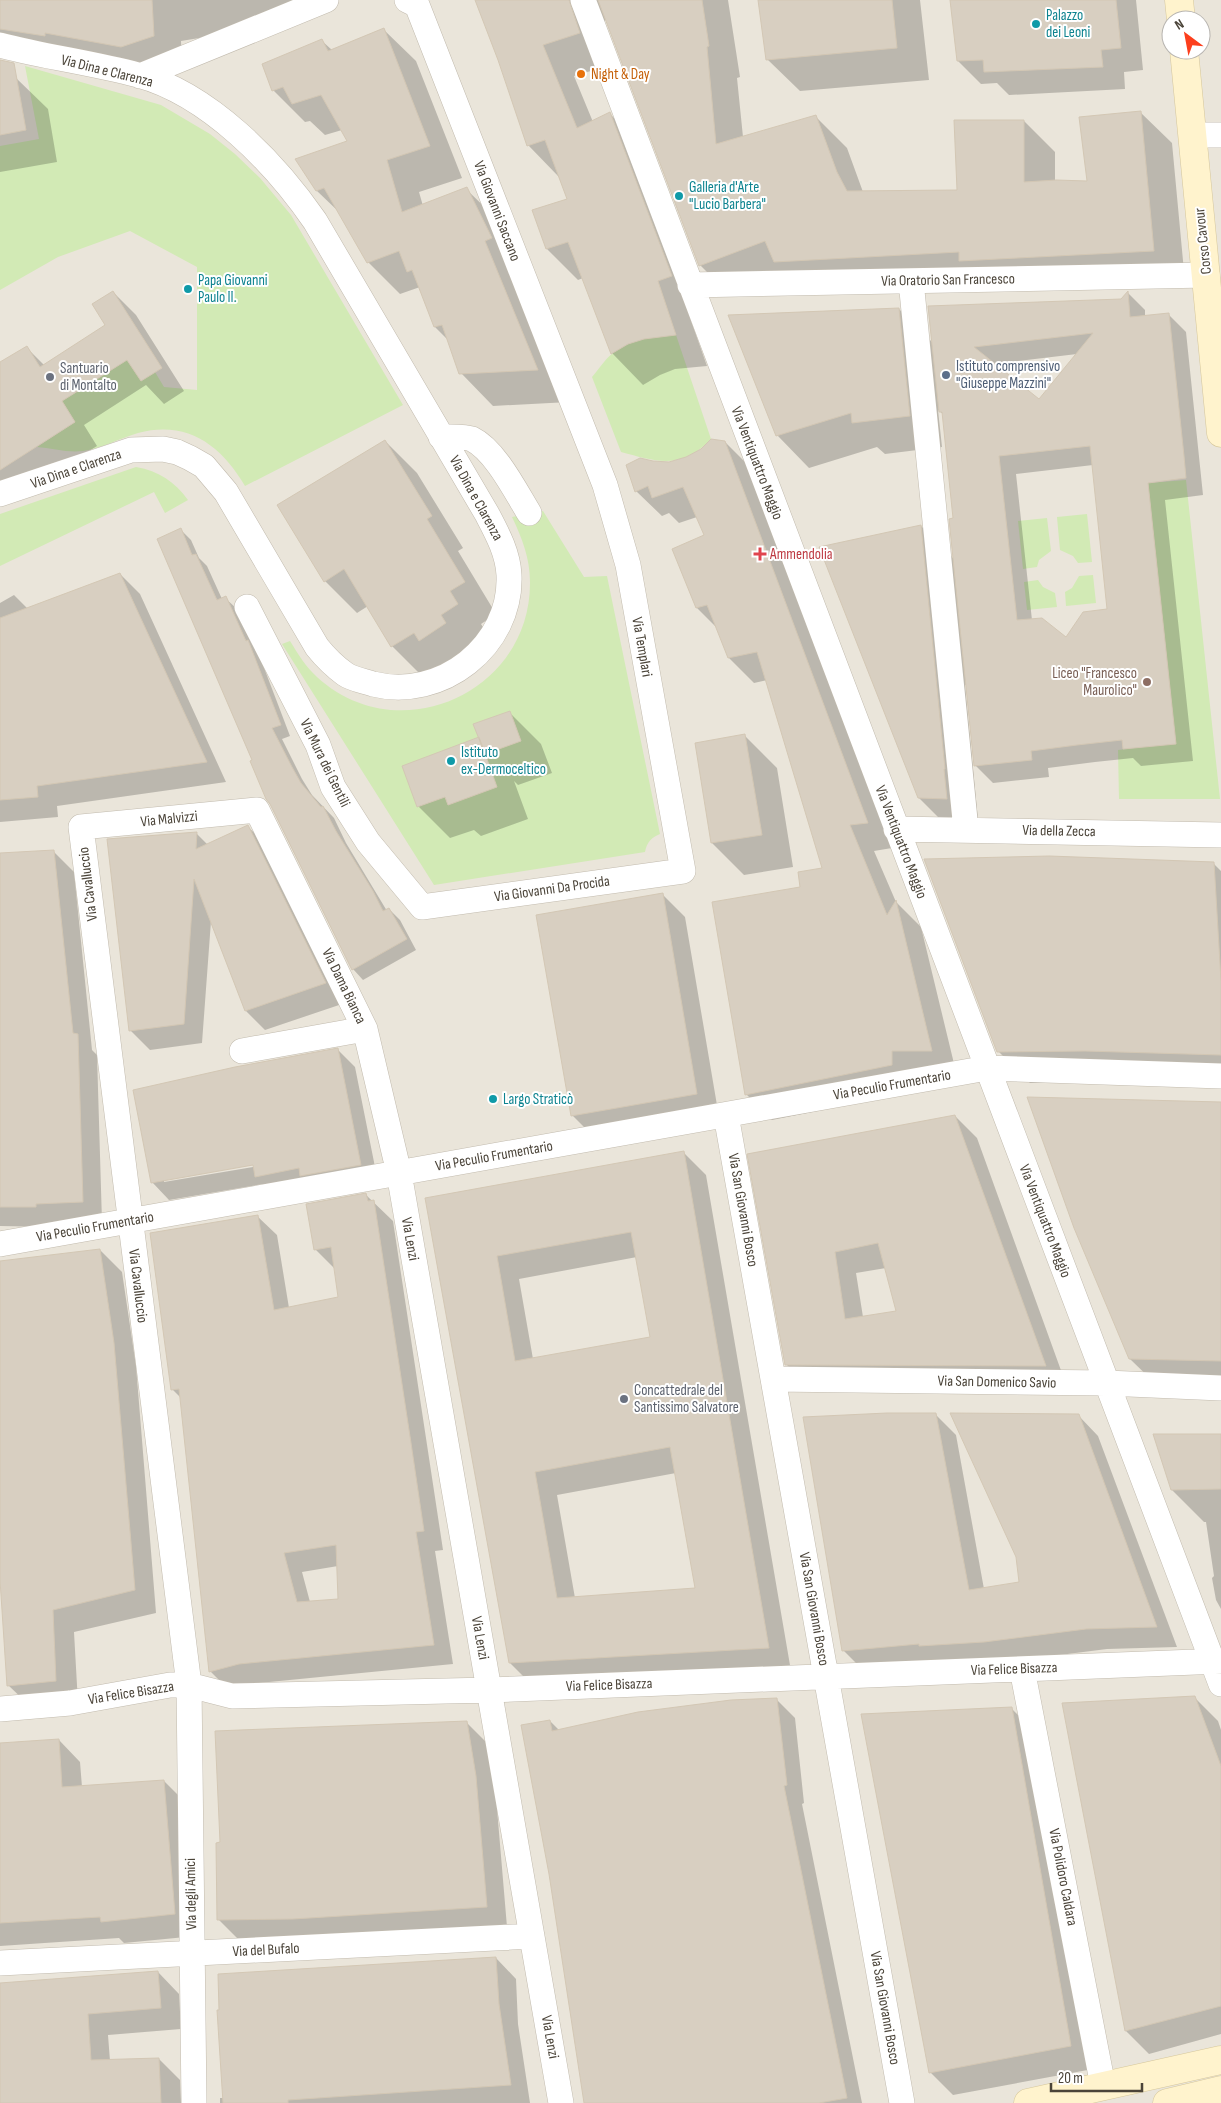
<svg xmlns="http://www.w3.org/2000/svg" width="1221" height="2103" viewBox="0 0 1221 2103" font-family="'Sofia Sans Condensed',sans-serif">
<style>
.residential{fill:#eae5da;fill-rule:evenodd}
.green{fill:#d2eab5}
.shadow{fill:#0003;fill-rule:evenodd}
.building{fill:#d8cfc1;stroke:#d3c7b4;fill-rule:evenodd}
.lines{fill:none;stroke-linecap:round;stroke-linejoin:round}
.street-casing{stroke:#c2bbae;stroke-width:26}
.secondary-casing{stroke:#d6c79b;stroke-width:29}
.street{stroke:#fff;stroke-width:25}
.secondary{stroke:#fff3cd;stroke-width:28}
.culture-dot{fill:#0f9aa8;stroke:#fff;stroke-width:2}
.food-dot{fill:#e8710a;stroke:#fff;stroke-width:2}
.service-dot{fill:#5c6f8a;stroke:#fff;stroke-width:2}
.worship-dot{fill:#6b7280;stroke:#fff;stroke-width:2}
.health-dot{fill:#e0444e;stroke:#fff;stroke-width:2}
.education-dot{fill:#8d6e63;stroke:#fff;stroke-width:2}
.labels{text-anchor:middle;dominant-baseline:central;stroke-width:4;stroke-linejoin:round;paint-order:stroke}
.culture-label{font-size:15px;fill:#0d838f;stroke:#fff;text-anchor:start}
.street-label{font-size:15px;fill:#4b4439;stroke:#fff}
.food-label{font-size:15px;fill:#c56008;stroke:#fff;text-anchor:start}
.service-label{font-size:15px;fill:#4e5e75;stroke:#fff;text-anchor:start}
.worship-label{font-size:15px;fill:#5b616d;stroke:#fff;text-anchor:start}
.health-label{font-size:15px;fill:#be3a42;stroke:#fff;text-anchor:start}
.education-label{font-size:15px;fill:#785e54;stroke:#fff;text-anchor:end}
</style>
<rect width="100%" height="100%" fill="#f6f3ec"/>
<!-- residential -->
<path class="residential" d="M 0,0 L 1221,0 L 1221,2103 L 0,2103 ZM 1171,20 L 1201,20 L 1201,50 L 1171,50 Z"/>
<!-- green -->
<path class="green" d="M 25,66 L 161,105 L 210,134 L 235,154 L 260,178 L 291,215 L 403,405 L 245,486 C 221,445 187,420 138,433 C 120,438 101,449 83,451 C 68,453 51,448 37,447 L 75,422 L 62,401 L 127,360 L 141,381 L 155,372 L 164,387 L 197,390 L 197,267 L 130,231 L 58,257 L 0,290 L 0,146 L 39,139 Z
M 676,335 L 711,439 C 681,470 658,462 621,452 L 592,377 C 598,370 605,359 613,353 C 631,339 654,336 676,335 Z
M 136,467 C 159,471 175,482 188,500 L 165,513 L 154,492 L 0,566 L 0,514 Z
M 1186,480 L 1220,799 L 1119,799 L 1118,750 L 1176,743 L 1148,483 Z
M 543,511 L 584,577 L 607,576 L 660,834 C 651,838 647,842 645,852 L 434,885 L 282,644 L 290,641 C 298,654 306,667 317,677 C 399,752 531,692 530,582 C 530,558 522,538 512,517 Z
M 1087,514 L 1092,562 L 1078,563 L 1073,556 L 1060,550 L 1057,517 Z
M 1047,518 L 1051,551 L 1039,560 L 1037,567 L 1023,569 L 1018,521 Z
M 1093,575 L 1096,603 L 1066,606 L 1065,592 L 1072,588 L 1079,576 Z
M 1038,580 L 1043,587 L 1055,593 L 1057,607 L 1027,610 L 1024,582 Z"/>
<!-- shadow -->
<path class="shadow" d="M 0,0 L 327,0 L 248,30 L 181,41 L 182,65 L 151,76 L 0,48 Z
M 477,0 L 728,0 L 740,77 L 737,78 L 743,137 L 815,116 L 847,148 L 863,192 L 958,191 L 1024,121 L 1055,152 L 1055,181 L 1089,182 L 1140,112 L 1172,143 L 1185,282 L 731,296 L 700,265 L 607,19 L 603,22 L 611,65 L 574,76 L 593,122 L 610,114 L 641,145 L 688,312 L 707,366 L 675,369 L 660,375 L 643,385 L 612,353 L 583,278 L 578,280 L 547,249 L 569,200 L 559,177 L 528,145 L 500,60 Z
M 759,0 L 920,0 L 929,80 L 800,91 L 767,59 Z
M 952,0 L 1136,0 L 1143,70 L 1124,72 L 1125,89 L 1009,95 L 997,83 L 981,84 L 958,61 Z
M 383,29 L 416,61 L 462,178 L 419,192 L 423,206 L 466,189 L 499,221 L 569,402 L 493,406 L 461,373 L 449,341 L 435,327 L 420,287 L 400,294 L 368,262 L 339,212 L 317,191 L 297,160 L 349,142 L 342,130 L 325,135 L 310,121 L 305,122 L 273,90 L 322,41 L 332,50 Z
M 0,72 L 15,77 L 48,109 L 57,162 L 0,172 Z
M 113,292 L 136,315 L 184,391 L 164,404 L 146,385 L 84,425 L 97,446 L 17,496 L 0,480 L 0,364 L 26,347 L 44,365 L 107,326 Z
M 1128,293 L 1145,310 L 1145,317 L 1168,314 L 1186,332 L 1203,495 L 1165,500 L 1193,761 L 1141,766 L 1133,758 L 1095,762 L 1048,768 L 1049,777 L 993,783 L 975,765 L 967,684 L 965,685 L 979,830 L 951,830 L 919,798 L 921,526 L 955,560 L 955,519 L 944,415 L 938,410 L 942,447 L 885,454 L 877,447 L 809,468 L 777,435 L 899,309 L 933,343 L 1122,300 ZM 1077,354 L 1039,401 L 993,364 ZM 1093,465 L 1109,610 L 1067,639 L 1032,620 L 1016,474 Z
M 385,441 L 417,473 L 463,548 L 458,551 L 496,614 L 481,624 L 489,637 L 424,678 L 392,646 L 368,606 L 357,613 L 325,581 Z
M 725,442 L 751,468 L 892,848 L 874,851 L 896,902 L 921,927 L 957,1076 L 917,1091 L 772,1120 L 746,1094 L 802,888 L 823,869 L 767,680 L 754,683 L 729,658 L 718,629 L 697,608 L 706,536 L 697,517 L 679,523 L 669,513 L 662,516 L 636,491 L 653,463 L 670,464 Z
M 181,530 L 191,540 L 199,558 L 207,566 L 222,599 L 225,598 L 236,608 L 254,648 L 258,652 L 290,736 L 282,739 L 302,779 L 312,795 L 334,818 L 346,843 L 387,911 L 389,909 L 400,920 L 416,950 L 363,980 L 353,969 L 253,761 Z
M 120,574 L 140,594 L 226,782 L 57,806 L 58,817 L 0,822 L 0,603 L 14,595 L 28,609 Z
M 509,712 L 541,744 L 552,773 L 518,785 L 514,781 L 528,819 L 481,836 L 474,830 L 450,838 L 418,806 L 480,738 Z
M 745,736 L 777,768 L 793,867 L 744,875 L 712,843 Z
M 248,827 L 268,846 L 345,1003 L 265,1030 L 246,1011 L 211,921 L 202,1043 L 150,1050 L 131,1031 L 108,840 L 197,834 L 208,845 Z
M 54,852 L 74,872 L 92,1050 L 97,1055 L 102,1222 L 55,1227 L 0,1226 L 0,854 Z
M 1214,864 L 1221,871 L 1221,1086 L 1118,1083 L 1030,1083 L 998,1051 Z
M 662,894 L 685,917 L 719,1117 L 595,1138 L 572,1115 Z
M 338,1050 L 355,1067 L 378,1182 L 274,1194 L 263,1184 L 169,1200 L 152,1182 ZM 259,1163 L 259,1166 L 164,1182 L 164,1179 Z
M 1221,1103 L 1221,1392 L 1163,1391 L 1130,1359 Z
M 955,1116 L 977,1138 L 1067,1387 L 808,1386 L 786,1364 L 749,1154 ZM 886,1268 L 898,1312 L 863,1317 L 856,1273 Z
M 683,1152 L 706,1175 L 791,1671 L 533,1686 L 510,1663 L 427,1199 ZM 637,1257 L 652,1338 L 533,1359 L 519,1279 ZM 676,1473 L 697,1589 L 575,1598 L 557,1495 Z
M 366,1195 L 393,1221 L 443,1550 L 435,1551 L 453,1664 L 259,1683 L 229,1690 L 210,1671 L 181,1398 L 173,1390 L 257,1216 L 277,1235 L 289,1308 L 340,1298 L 335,1269 L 315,1249 ZM 338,1566 L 339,1600 L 310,1602 L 302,1572 Z
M 100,1250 L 122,1272 L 136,1366 L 156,1613 L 74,1632 L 78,1703 L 31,1707 L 8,1685 L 0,1562 L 0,1262 Z
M 935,1414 L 956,1435 L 984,1589 L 1020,1583 L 1078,1415 L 1098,1436 L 1177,1647 L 1107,1649 L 1005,1662 L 864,1671 L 843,1650 Z
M 1221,1435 L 1221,1609 L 1216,1600 L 1212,1578 L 1214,1576 L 1206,1522 L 1204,1522 L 1172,1490 Z
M 1195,1698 L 1218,1721 L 1221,1730 L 1221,2034 L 1149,2054 L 1126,2031 Z
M 776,1699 L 795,1718 L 804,1803 L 802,1804 L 862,2103 L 585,2103 L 550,1874 L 550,1721 L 559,1730 Z
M 1011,1708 L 1034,1731 L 1093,2069 L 953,2095 L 930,2072 Z
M 466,1722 L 487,1743 L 496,1797 L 507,1927 L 239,1940 L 218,1919 Z
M 59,1740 L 80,1762 L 82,1787 L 164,1781 L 186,1803 L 196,1936 L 124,1943 L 119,1938 L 0,1946 L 0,1744 Z
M 496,1958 L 516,1979 L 518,2024 L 530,2103 L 220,2103 L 220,2098 L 224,2098 Z
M 158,1972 L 179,1994 L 181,2029 L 108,2035 L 110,2061 L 159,2059 L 180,2080 L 181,2103 L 0,2103 L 0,1984 Z"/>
<!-- building -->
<path class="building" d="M 0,0 L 152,0 L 154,36 L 121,47 L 45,33 L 45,36 L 0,29 Z
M 475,0 L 569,0 L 580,33 L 543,45 L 577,128 L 610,112 L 672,276 L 658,281 L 676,335 L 644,339 L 628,344 L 611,354 L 568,242 L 546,249 L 532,210 L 567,199 L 545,140 L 527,146 L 498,60 Z
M 598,0 L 702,0 L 709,46 L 707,47 L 716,144 L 816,115 L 837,172 L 847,191 L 957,190 L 954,120 L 1024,120 L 1024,182 L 1056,180 L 1087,181 L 1079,117 L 1141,111 L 1154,251 L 959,261 L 959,252 L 774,262 L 765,241 L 699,266 Z
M 758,0 L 892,0 L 897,48 L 766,60 Z
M 950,0 L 1116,0 L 1121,48 L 1101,50 L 1103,67 L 984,72 L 983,60 L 957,61 Z
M 384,28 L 430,146 L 387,160 L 402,212 L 467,187 L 492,238 L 485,241 L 538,370 L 459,374 L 442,325 L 434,327 L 412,270 L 407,272 L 399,251 L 367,263 L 324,188 L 316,191 L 295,159 L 347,141 L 321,95 L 292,104 L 283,87 L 272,91 L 262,64 L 322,39 L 328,51 Z
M 0,60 L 14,63 L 26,130 L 0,135 Z
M 113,291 L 162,368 L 141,381 L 127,360 L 62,401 L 75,422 L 0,470 L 0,362 L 27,346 L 40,367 L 105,325 L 92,304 Z
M 1128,291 L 1130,317 L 1169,313 L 1184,456 L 1186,478 L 1148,483 L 1176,744 L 1123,749 L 1122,740 L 1077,745 L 1031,751 L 1032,760 L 974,766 L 949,519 L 953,518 L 942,412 L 939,412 L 928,306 L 1121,299 ZM 1093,333 L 1039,399 L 974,347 ZM 1090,446 L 1107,609 L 1083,612 L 1066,637 L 1042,618 L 1017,620 L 999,456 Z
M 899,308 L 910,416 L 852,423 L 851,413 L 776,436 L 728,315 Z
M 711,439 L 725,441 L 831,724 L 868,823 L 850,825 L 887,915 L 896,900 L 932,1051 L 892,1051 L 892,1065 L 745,1095 L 712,902 L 800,887 L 798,872 L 822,868 L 757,652 L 728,658 L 707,605 L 696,608 L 672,549 L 704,535 L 683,487 L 652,498 L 648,486 L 635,492 L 626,465 L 640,458 L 653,461 L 669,462 L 686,457 L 701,449 Z
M 385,440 L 432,516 L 427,519 L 465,582 L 450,591 L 458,604 L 441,615 L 446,623 L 419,641 L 414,633 L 391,647 L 344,569 L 324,582 L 277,505 Z
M 921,525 L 945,769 L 944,769 L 947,799 L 918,798 L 819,547 Z
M 181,528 L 192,555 L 196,554 L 217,600 L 226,596 L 246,641 L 248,640 L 281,725 L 272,728 L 292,767 L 301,783 L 321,807 L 323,806 L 336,831 L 373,891 L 383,911 L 389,908 L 407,939 L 352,970 L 270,804 L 266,799 L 250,761 L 252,760 L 157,539 Z
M 120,573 L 207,762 L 37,786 L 38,797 L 0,800 L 0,618 Z
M 510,711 L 521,741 L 485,754 L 473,724 Z
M 745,734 L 762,835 L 711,843 L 695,743 Z
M 479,737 L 497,787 L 448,805 L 445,797 L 417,807 L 402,766 Z
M 248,825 L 326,983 L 245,1011 L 194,879 L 184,1024 L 129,1031 L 107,839 L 197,832 L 196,849 Z
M 54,850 L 73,1033 L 78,1034 L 83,1202 L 36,1204 L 36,1207 L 0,1207 L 0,853 Z
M 1049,856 L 1214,862 L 1221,981 L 1221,1055 L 1085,1051 L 997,1052 L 924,859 Z
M 663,893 L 697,1094 L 571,1116 L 536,915 Z
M 338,1048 L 361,1165 L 300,1176 L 299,1168 L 255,1177 L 253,1165 L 151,1183 L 133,1090 L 235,1067 Z
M 1027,1097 L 1221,1102 L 1221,1361 L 1129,1359 L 1074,1228 Z
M 955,1115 L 1046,1366 L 785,1365 L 747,1154 ZM 878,1243 L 896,1311 L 845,1319 L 835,1252 Z
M 684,1151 L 769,1648 L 509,1663 L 425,1198 ZM 631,1232 L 650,1337 L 515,1361 L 497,1256 ZM 670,1447 L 695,1588 L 557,1598 L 535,1472 Z
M 366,1193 L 368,1201 L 374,1200 L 411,1443 L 424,1531 L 416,1532 L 434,1645 L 239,1664 L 209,1672 L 179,1389 L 171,1390 L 150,1233 L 258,1215 L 274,1310 L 338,1297 L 331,1247 L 314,1250 L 306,1204 ZM 336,1545 L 338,1599 L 297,1602 L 284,1553 Z
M 100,1249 L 114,1343 L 135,1590 L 53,1610 L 56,1681 L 7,1686 L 0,1580 L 0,1261 Z
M 887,1413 L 936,1413 L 969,1590 L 1019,1582 L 1016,1557 L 950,1413 L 1079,1414 L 1157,1627 L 1086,1629 L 984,1642 L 919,1646 L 919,1644 L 842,1651 L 803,1417 Z
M 1153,1434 L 1221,1434 L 1221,1489 L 1171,1490 Z
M 1195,1696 L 1221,1766 L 1221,2006 L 1125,2031 L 1062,1703 Z
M 777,1698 L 787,1785 L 784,1786 L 847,2098 L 819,2103 L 584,2103 L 549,1874 L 521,1725 L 550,1720 L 552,1731 L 638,1712 L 731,1700 Z
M 1012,1707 L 1071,2046 L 929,2073 L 861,1714 Z
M 467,1721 L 476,1776 L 487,1907 L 293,1919 L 217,1920 L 216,1843 L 220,1842 L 215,1731 Z
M 59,1739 L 62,1787 L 164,1780 L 175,1914 L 101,1922 L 100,1917 L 0,1923 L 0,1743 Z
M 496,1957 L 499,2004 L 511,2085 L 288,2100 L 288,2103 L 223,2103 L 217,2010 L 219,2010 L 218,1974 Z
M 158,1971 L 161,2008 L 88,2014 L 91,2060 L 159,2058 L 161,2103 L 0,2103 L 0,1983 Z"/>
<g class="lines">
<defs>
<path id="street" d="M 583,0 L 1221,1684
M 0,45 C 46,57 93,63 138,75 C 209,94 275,163 315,221 L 487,514 C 497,533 508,553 509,575 C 512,646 441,701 373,684 C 364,681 352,679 345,674 C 334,666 325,657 317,647 L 226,492 L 204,466 L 190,458 L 177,452 L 163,449 L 131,450 L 0,494
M 140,76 L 326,0
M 1192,135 L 1221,135
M 911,281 L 966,830
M 690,285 L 1207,275
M 441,437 C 450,437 464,436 472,439 C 495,450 516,492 529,513
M 247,607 L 318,745 L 333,787 L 368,842 L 422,907 L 683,871 L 628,565 L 605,485 L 417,5 L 407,0
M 896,829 L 1221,835
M 242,1051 L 365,1029
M 726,1115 L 902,2103
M 0,1244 L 987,1068 L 1221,1076
M 773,1379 L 1106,1383 L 1221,1388
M 1022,1669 L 1103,2086
M 0,1709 L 70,1703 L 170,1685 L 189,1685 L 232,1696 L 489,1690 L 1221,1661
M 0,1963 L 532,1936
M 194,2103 L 189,1685 L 81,827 L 257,810 L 365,1029 L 399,1173 L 561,2103"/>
<path id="secondary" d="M 1179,0 L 1181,20
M 1184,50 L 1221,433
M 1028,2103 L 1221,2060
M 1167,2103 L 1221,2090"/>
</defs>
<!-- street casing -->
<use href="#street" class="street-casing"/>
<!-- secondary casing -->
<use href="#secondary" class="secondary-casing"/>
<!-- street -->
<use href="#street" class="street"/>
<!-- secondary -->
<use href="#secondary" class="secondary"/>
</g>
<!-- markers -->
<g class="culture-dot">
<circle cx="1036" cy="24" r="5"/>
<circle cx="679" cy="196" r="5"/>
<circle cx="188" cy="289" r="5"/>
<circle cx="451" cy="761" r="5"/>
<circle cx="493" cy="1099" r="5"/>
</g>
<circle class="food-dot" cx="581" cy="74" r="5"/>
<circle class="service-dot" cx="946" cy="375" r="5"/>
<g class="worship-dot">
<circle cx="50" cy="377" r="5"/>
<circle cx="624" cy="1399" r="5"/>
</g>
<path class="health-dot" d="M757.5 546.5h5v5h5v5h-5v5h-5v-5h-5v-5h5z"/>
<circle class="education-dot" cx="1147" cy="682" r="5"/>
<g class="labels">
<!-- culture labels -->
<g class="culture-label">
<text x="1046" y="15">Palazzo<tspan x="1046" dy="17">dei Leoni</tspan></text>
<text x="689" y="187">Galleria d'Arte<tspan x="689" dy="17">"Lucio Barbera"</tspan></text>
<text x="198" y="280">Papa Giovanni<tspan x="198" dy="17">Paulo II.</tspan></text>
<text x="461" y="752">Istituto<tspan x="461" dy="17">ex-Dermoceltico</tspan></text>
<text x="503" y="1099">Largo Straticò</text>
</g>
<!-- street labels -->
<g class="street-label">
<text transform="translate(107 71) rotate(14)">Via Dina e Clarenza</text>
<text transform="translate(497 211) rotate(69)">Via Giovanni Saccano</text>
<text transform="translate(1203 241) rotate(-96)">Corso Cavour</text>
<text transform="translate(948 280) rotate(-1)">Via Oratorio San Francesco</text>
<text transform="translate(757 463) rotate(69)">Via Ventiquattro Maggio</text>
<text transform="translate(76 469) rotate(-19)">Via Dina e Clarenza</text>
<text transform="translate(476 498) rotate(61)">Via Dina e Clarenza</text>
<text transform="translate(642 647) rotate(80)">Via Templari</text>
<text transform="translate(325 763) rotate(64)">Via Mura dei Gentili</text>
<text transform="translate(169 819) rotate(-6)">Via Malvizzi</text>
<text transform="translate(1059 831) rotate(1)">Via della Zecca</text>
<text transform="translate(901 842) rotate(69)">Via Ventiquattro Maggio</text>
<text transform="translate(88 884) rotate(-97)">Via Cavalluccio</text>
<text transform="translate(552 889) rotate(-8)">Via Giovanni Da Procida</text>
<text transform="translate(344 986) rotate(64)">Via Dama Bianca</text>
<text transform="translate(892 1085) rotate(-10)">Via Peculio Frumentario</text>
<text transform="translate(494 1156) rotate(-10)">Via Peculio Frumentario</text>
<text transform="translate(743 1210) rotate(80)">Via San Giovanni Bosco</text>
<text transform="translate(1045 1221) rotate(69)">Via Ventiquattro Maggio</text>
<text transform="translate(95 1227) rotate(-10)">Via Peculio Frumentario</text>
<text transform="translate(410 1239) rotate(80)">Via Lenzi</text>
<text transform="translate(138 1286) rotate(83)">Via Cavalluccio</text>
<text transform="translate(997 1382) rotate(1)">Via San Domenico Savio</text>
<text transform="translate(814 1609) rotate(80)">Via San Giovanni Bosco</text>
<text transform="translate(480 1638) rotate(80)">Via Lenzi</text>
<text transform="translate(1014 1669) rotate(-2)">Via Felice Bisazza</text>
<text transform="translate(609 1685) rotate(-2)">Via Felice Bisazza</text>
<text transform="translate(131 1693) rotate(-9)">Via Felice Bisazza</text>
<text transform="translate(1063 1877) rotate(79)">Via Polidoro Caldara</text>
<text transform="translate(191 1894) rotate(-91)">Via degli Amici</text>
<text transform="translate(266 1950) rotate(-3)">Via del Bufalo</text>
<text transform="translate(885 2008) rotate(80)">Via San Giovanni Bosco</text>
<text transform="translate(550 2037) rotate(80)">Via Lenzi</text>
</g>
<!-- food labels -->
<g class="food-label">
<text x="591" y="74">Night &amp; Day</text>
</g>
<!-- service labels -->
<g class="service-label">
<text x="956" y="366">Istituto comprensivo<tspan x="956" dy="17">"Giuseppe Mazzini"</tspan></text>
</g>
<!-- worship labels -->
<g class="worship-label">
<text x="60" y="368">Santuario<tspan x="60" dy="17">di Montalto</tspan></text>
<text x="634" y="1390">Concattedrale del<tspan x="634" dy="17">Santissimo Salvatore</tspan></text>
</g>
<!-- health labels -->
<g class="health-label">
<text x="770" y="554">Ammendolia</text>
</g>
<!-- education labels -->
<g class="education-label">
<text x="1137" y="673">Liceo "Francesco<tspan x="1137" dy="17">Maurolico"</tspan></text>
</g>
</g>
<!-- north arrow -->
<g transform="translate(1186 35) rotate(328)"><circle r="24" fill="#ffffff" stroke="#b7b4b0"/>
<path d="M0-4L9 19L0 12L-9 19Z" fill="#fc3f1d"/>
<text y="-8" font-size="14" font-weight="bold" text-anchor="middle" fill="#4b4439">N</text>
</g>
<!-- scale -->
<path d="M1051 2083v8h91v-8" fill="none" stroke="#4b4439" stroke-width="2.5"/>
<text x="1058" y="2083" font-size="15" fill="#4b4439" stroke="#ffffff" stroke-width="4" paint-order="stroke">20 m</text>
</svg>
